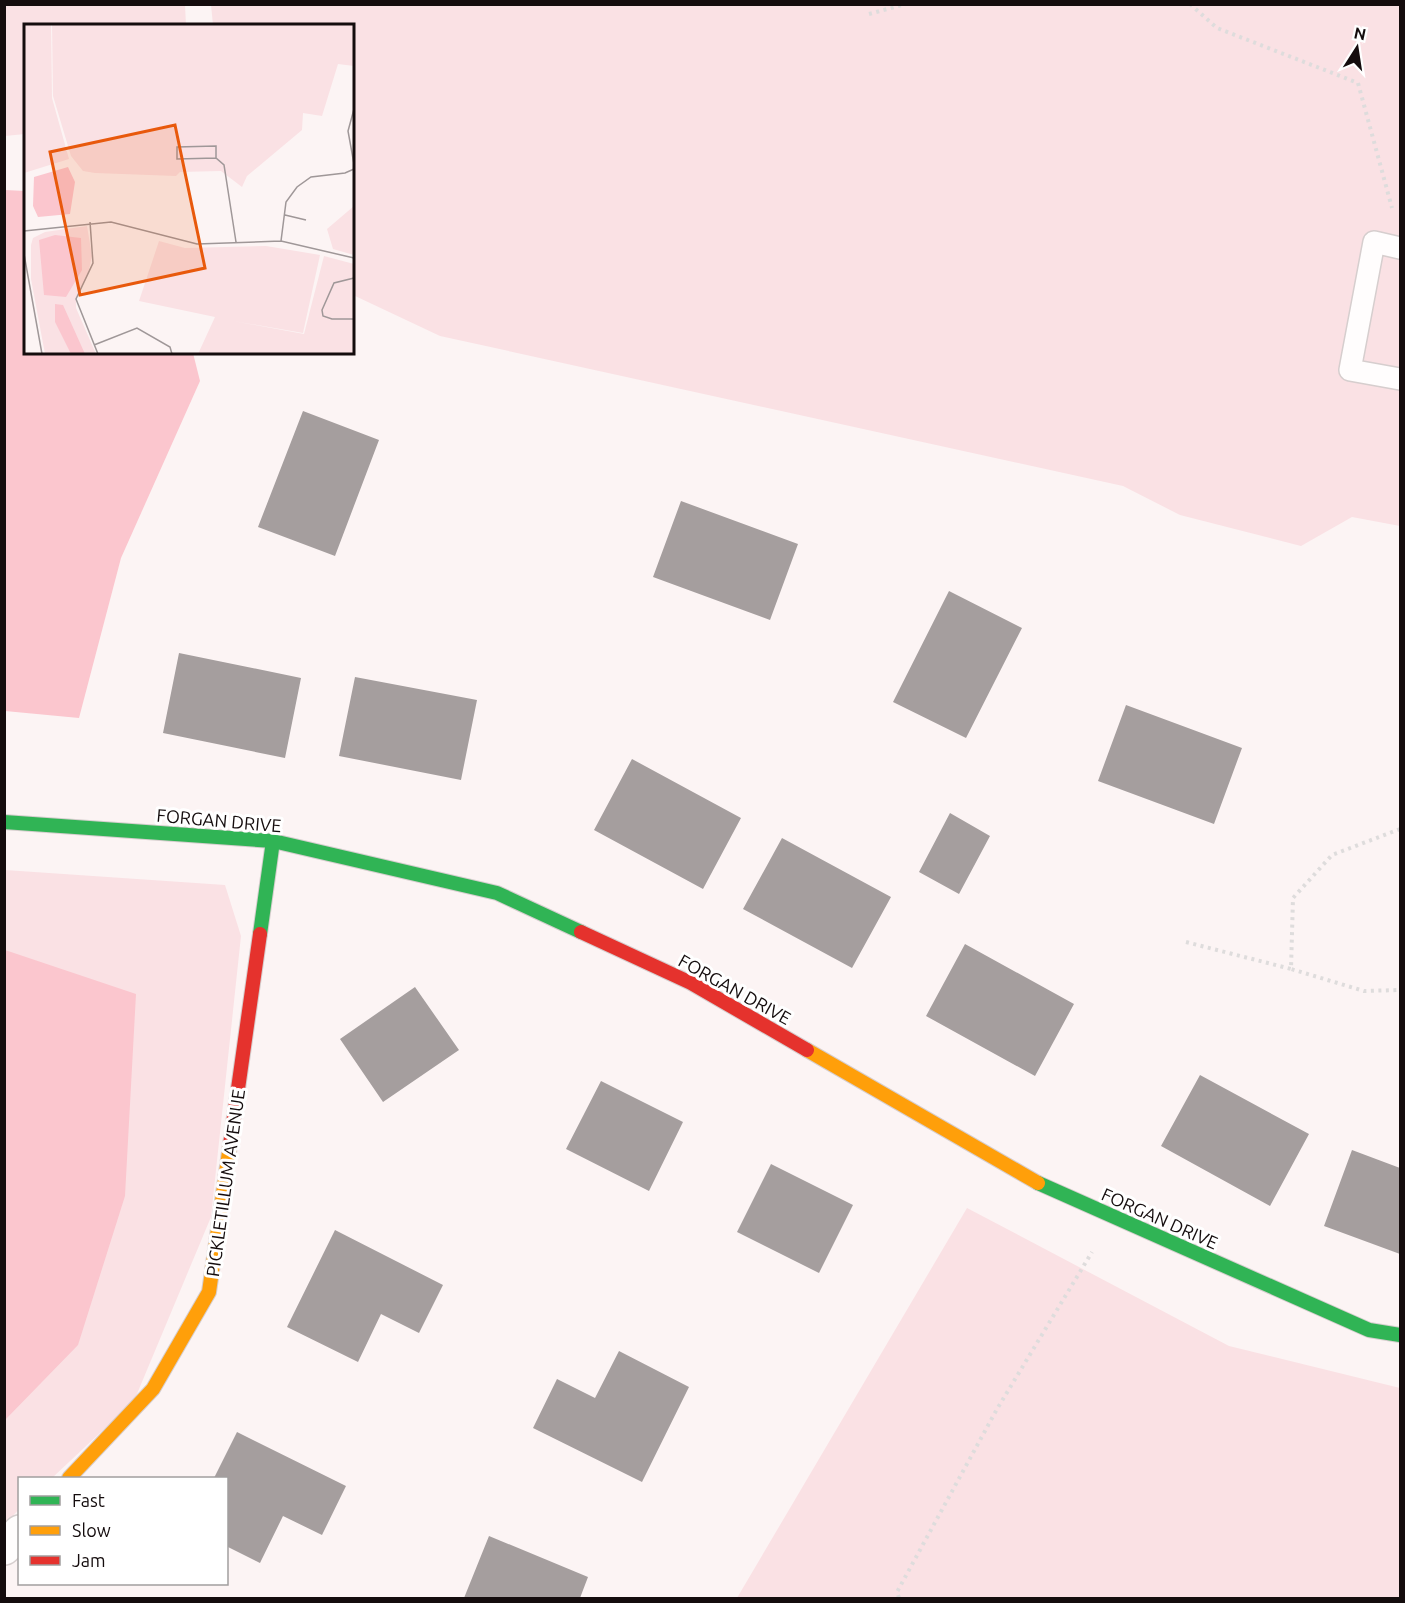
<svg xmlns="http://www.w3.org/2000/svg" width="1405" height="1603" viewBox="0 0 1405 1603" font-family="Ubuntu,sans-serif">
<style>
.green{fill:#fae1e4}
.forest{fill:#fbc6ce}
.building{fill:#a59e9e}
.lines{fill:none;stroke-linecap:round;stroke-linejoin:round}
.lane-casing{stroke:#d6cece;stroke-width:24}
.street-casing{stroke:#d6cece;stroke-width:36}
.fast-casing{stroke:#d6cece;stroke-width:16}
.slow-casing{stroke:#d6cece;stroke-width:16}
.jam-casing{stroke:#d6cece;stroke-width:16}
.path{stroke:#dedcdc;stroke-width:4;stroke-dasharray:3 4.5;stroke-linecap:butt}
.lane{stroke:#fffdfd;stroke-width:21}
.street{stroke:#fffdfd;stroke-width:33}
.fast{stroke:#30b455;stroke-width:14}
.slow{stroke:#ff9f0a;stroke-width:14}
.jam{stroke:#e5322d;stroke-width:14}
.labels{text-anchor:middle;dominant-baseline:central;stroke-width:6;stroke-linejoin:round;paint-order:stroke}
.street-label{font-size:18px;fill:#140c0d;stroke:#fff}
.inset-road{fill:none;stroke:#9f9798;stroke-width:1.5}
.view{fill:#e8590c;fill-opacity:0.15;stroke:#e8590c;stroke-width:3}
.inset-edge{fill:none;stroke:#140c0d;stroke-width:3}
</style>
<rect width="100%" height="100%" fill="#fcf4f4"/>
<!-- green -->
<path class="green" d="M 4,5 L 185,5 L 186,25 L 26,26 L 25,134 L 5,136 Z
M 211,5 L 1400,5 L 1400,526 L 1352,517 L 1301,546 L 1180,515 L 1123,486 L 440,336 L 353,295 L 352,26 L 213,25 Z
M 5,870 L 225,885 L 241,936 L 211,1217 L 134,1401 L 52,1478 L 20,1478 L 19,1509 L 5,1525 Z
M 967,1208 L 1229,1346 L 1400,1388 L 1400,1598 L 737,1598 Z"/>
<!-- forest -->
<path class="forest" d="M 5,190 L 25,191 L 26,352 L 193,353 L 200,381 L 121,558 L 79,718 L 5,711 Z
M 5,950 L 136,994 L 125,1196 L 78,1345 L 5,1420 Z"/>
<!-- building -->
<path class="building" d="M 303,411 L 379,440 L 335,556 L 258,527 Z
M 681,501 L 798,544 L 770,620 L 653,577 Z
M 949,591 L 1022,628 L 966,738 L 893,702 Z
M 179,653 L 301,678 L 285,758 L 163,733 Z
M 355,677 L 477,700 L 461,780 L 339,756 Z
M 1126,705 L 1242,748 L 1214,824 L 1098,781 Z
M 632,759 L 741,818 L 703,889 L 594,830 Z
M 950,813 L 990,836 L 959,894 L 919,872 Z
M 782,838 L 891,897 L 852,968 L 743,909 Z
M 965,944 L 1074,1004 L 1035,1076 L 926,1016 Z
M 415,987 L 459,1050 L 383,1102 L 340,1039 Z
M 1200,1075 L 1309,1134 L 1270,1206 L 1161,1146 Z
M 601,1081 L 683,1122 L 649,1191 L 566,1149 Z
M 1352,1150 L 1400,1168 L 1400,1254 L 1324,1226 Z
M 771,1164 L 853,1205 L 819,1273 L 737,1232 Z
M 335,1230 L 443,1285 L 419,1333 L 381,1314 L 358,1362 L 287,1327 Z
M 619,1351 L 689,1387 L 642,1482 L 533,1428 L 557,1379 L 595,1398 Z
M 237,1432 L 346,1486 L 322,1535 L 283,1516 L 260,1563 L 226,1546 L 226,1478 L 214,1478 Z
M 489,1536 L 588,1577 L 580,1598 L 464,1598 Z"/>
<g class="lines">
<defs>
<path id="lane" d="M 1400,248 L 1374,242 L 1350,370 L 1400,379"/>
<path id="street" d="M 4,1548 L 20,1532"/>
<path id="fast" d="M 4,822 L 273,841 L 497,893 L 581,932
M 260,934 L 273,841
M 1038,1183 L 1369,1330 L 1400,1335"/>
<path id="slow" d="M 807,1050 L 1038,1183
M 69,1478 L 153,1389 L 209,1292 L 230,1145"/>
<path id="jam" d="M 581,932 L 691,983 L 807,1050
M 230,1145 L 260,934"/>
</defs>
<!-- lane casing -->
<use href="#lane" class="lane-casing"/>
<!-- street casing -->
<use href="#street" class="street-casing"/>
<!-- fast casing -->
<use href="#fast" class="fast-casing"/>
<!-- slow casing -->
<use href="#slow" class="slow-casing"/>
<!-- jam casing -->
<use href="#jam" class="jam-casing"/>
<!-- path -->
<path class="path" d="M 1190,4 L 1217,28 L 1358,83 L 1392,208
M 869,14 L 906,4
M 1400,829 L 1332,855 L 1293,898 L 1291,969 L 1364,991 L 1400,990
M 1186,942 L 1291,969
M 899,1598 L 897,1592 L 997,1409 L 1092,1252"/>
<!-- lane -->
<use href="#lane" class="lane"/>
<!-- street -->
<use href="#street" class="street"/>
<!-- fast -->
<use href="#fast" class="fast"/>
<!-- slow -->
<use href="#slow" class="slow"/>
<!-- jam -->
<use href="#jam" class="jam"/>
</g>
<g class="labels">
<!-- street labels -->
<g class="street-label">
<text transform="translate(219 820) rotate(5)">FORGAN DRIVE</text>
<text transform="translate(735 989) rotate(29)">FORGAN DRIVE</text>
<text transform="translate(225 1183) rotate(-82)">PICKLETILLUM AVENUE</text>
<text transform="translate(1160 1218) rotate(24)">FORGAN DRIVE</text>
</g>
</g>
<!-- overview -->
<g transform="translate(24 24)">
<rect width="330" height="330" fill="#fcf4f4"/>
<path d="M 0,0 L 27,0 L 28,74 L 45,135 L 0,149 ZM 28,0 L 330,0 L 330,42 L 314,40 L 298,92 L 279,89 L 278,106 L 223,152 L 218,163 L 197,147 L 156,148 L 152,152 L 71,149 L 59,147 L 47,132 L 29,72 ZM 330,182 L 330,231 L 309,225 L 303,205 ZM 63,202 L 68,232 L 64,250 L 52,274 L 52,284 L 72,330 L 21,330 L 7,255 L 7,221 L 9,214 L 21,208 ZM 135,217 L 161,224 L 242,222 L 296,231 L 279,309 L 209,297 L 280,310 L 300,232 L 330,240 L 330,330 L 174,330 L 191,293 L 115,277 Z" fill="#fae1e4"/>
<path d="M 44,143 L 51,158 L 46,190 L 14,193 L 9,182 L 10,153 ZM 31,211 L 57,214 L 58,246 L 42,273 L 20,271 L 15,216 ZM 31,280 L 39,281 L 61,330 L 47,330 L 31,298 Z" fill="#fbc6ce"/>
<path class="inset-road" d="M 330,85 L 324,107 L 330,140M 192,134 L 192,122 L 153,123 L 153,135 L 192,134 L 200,141 L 212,218M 261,191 L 282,196M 66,198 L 69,239 L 52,275 L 74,330M 0,207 L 87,198 L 173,220 L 257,217 L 330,234M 257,217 L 262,178 L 273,163 L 287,153 L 321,149 L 330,145M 0,230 L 18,330M 330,254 L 310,259 L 298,286 L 299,292 L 308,295 L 330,295M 70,321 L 113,304 L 146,323 L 148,330"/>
<path class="view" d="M 151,101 L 181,244 L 56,271 L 26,128 Z"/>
<rect width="330" height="330" class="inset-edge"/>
</g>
<!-- border -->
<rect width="1405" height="1603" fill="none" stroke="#140c0d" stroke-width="12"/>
<!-- legend -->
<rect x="18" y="1477" width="210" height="108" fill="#ffffff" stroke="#a19e9e" stroke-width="1.5"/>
<rect x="30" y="1496" width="30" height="9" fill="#30b455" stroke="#a19e9e" stroke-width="1.5"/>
<text x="72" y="1507" font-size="18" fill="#140c0d">Fast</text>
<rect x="30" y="1526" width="30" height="9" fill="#ff9f0a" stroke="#a19e9e" stroke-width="1.5"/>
<text x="72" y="1537" font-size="18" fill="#140c0d">Slow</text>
<rect x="30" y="1556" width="30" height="9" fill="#e5322d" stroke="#a19e9e" stroke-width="1.5"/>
<text x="72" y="1567" font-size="18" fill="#140c0d">Jam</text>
<!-- north arrow -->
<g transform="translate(1357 48) rotate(12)" stroke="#ffffff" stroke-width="4.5" paint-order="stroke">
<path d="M0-4.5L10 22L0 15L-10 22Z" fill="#140c0d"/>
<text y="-9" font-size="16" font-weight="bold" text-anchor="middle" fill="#140c0d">N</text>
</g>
</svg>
